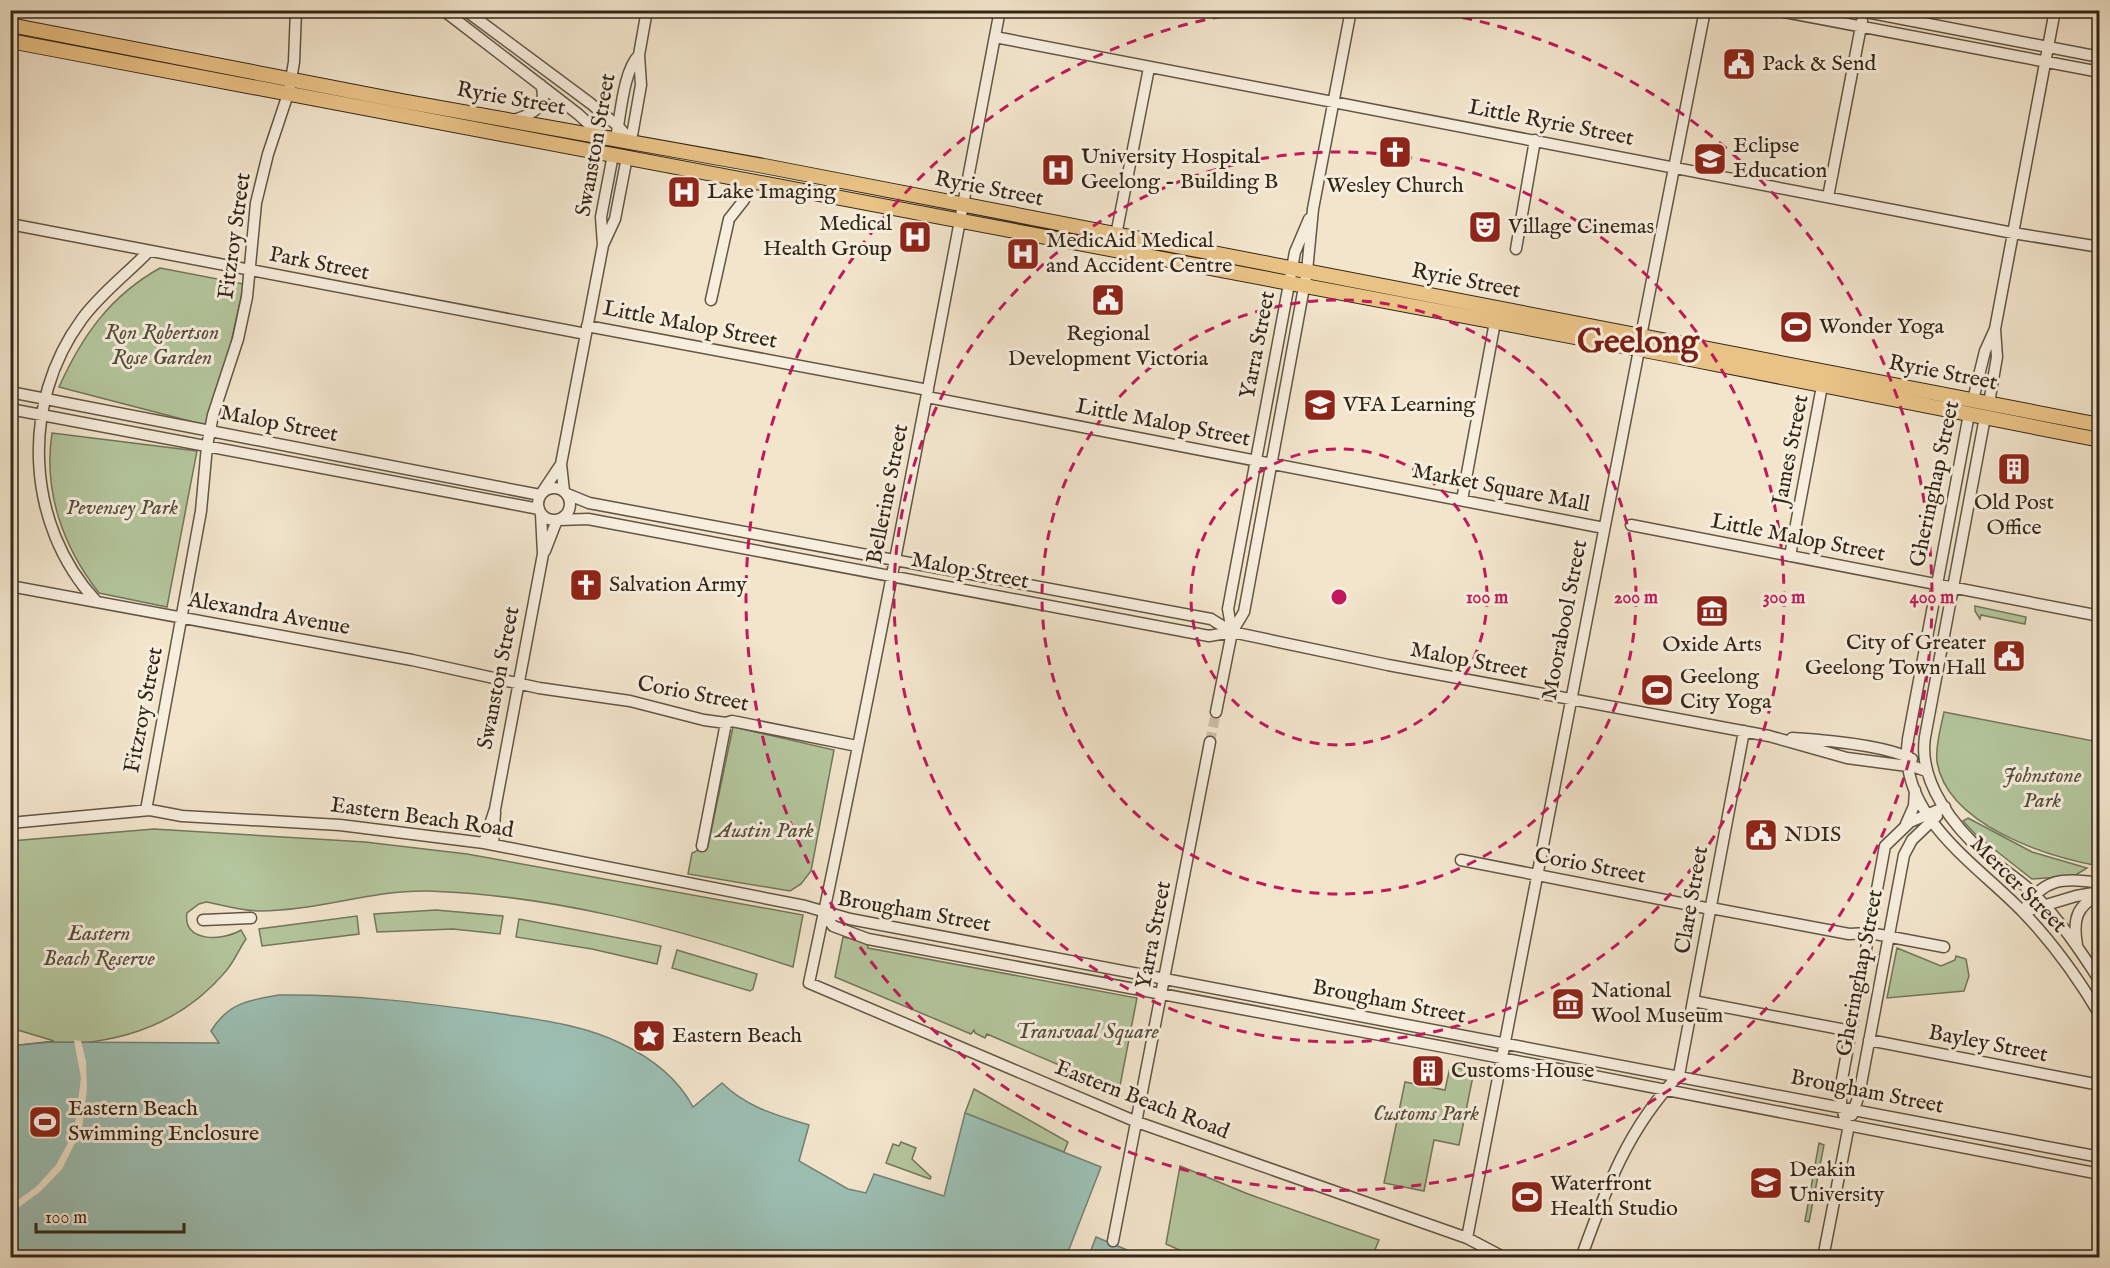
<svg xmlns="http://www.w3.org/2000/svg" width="2110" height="1268" viewBox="0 0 2110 1268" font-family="'IM FELL English',serif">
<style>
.green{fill:#b4c69d;stroke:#73765a;stroke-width:1.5}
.water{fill:#9cbfb3;stroke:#728275;stroke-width:1.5}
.pier{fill:#f2e5cc}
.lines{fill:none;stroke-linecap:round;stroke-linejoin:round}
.minor-tunnel{stroke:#ccbfa8;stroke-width:10;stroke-dasharray:10 5;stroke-linecap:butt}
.minor-casing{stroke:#625644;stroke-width:13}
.major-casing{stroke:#322617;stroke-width:16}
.minor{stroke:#f7eede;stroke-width:10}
.major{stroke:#e9c286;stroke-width:14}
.ring{fill:none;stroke:#c2185b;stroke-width:3;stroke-dasharray:10 8}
.labels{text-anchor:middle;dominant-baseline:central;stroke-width:6;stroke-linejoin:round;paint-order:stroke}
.poi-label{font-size:22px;fill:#322617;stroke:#f7eede;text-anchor:start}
.street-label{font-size:22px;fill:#322617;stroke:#f7eede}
.park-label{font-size:22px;font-style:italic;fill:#524e38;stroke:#f7eede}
.town-label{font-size:34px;font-weight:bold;fill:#7a1f14;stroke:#f7eede}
.centre{fill:#c2185b;stroke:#f7eede;stroke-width:3}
.ring-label{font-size:18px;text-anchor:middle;font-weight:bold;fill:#c2185b;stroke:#f7eede;stroke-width:6;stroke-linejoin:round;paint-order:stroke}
</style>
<rect width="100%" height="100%" fill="#f2e5cc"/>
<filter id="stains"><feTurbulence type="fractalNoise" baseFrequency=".00333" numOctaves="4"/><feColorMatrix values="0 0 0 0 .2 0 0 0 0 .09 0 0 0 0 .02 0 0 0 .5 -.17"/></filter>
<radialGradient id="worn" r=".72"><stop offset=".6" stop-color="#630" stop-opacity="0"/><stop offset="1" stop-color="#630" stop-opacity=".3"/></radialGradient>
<!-- green -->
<path class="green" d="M 160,268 L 244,284 L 226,365 L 205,425 L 59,387 C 82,336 110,296 160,268 Z
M 52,433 L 197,451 L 167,607 L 99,593 C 63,547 43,491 52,433 Z
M 1975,606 L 2026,617 L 2025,624 L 1981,615 L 1980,619 L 1975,611 Z
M 1944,712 L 2099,742 L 2099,866 C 2045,856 1948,825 1937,762 C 1935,746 1941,727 1944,712 Z
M 733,727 L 834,750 L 811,871 L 801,884 L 790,891 L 688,874 L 692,853 L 708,846 Z
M 1968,818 L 2032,852 L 2087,868 L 2074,876 L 2032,879 L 1976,835 L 1963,821 Z
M 154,829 L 365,842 L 467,854 L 803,915 L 793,967 C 675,928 553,895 428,891 C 371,890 317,911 260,911 C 242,911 224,905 206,902 L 199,904 L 187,913 C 182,943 223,941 241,930 L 246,939 C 239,949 234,962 226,971 C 188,1016 138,1038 80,1043 L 82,1060 L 11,1046 L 54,1041 L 11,1028 L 11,841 Z
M 436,910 L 503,916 L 500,934 L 453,929 L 377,932 L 374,914 Z
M 357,916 L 359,934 L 262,946 L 259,929 Z
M 519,919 L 661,946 L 657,964 L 592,949 L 516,937 Z
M 843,937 L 867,942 L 868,948 L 1137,998 L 1119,1091 L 987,1034 L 985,1038 L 975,1033 L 974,1030 L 971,1034 L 835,977 Z
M 1897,948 L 1941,966 L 1955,960 L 1956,956 L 1966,959 L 1969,976 L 1964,991 L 1887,998 Z
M 677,950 L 757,974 L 753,989 L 750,991 L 672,968 Z
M 1450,1067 L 1474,1071 L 1459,1145 L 1434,1140 L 1424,1191 L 1384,1183 L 1405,1082 L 1445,1090 Z
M 974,1089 L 1068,1142 L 1064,1152 L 965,1113 Z
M 901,1142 L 916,1148 L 912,1159 L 931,1177 L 930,1179 L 886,1163 L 893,1144 L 899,1146 Z
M 1819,1143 L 1824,1145 L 1809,1222 L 1805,1221 Z
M 1180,1166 L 1248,1194 L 1379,1240 L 1372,1257 L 1195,1257 L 1166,1244 Z"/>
<!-- water -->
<path class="water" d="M 279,995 C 352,994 424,1003 496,1013 C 538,1020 581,1024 620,1043 C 650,1057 677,1077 693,1107 L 722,1083 C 748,1108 776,1115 809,1125 L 799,1161 L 848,1189 L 866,1193 L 874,1174 L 944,1196 L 965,1113 L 1101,1167 L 1066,1257 L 11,1257 L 10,1046 L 51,1042 L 219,1043 L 211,1031 C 228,1003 249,1000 279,995 Z
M 1096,1237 L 1144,1257 L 1088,1258 Z"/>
<!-- pier -->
<path class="pier" d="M 74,1040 L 81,1041 L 86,1061 L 87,1089 L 82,1129 L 62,1169 L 41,1191 L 11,1213 L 11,1205 L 36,1187 L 56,1165 L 74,1132 L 81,1078 Z"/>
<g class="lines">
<!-- minor-tunnel -->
<path class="minor-tunnel" d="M 1210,742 L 1216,712"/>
<defs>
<path id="minor" d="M 443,10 L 578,114 L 602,136
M 465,10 L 590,103 L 618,126 L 631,141
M 1000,10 C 938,335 878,660 809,983 L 1137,1122 L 1467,1238 L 1505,1258
M 1774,10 L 2100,72
M 1856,10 L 2100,57
M 10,11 L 11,10
M 995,37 L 2013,233 L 2100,247
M 513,120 C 531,115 549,107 541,85
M 617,132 C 621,111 624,70 639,55
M 631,141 L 641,85 L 639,55 L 647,10
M 1828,197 L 1862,21
M 10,224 L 586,334
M 1116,235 L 1149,68
M 603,245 L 601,217 L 613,155
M 1516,249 L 1535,140
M 711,300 L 729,219 L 744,200 L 747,181
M 587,326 L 928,390
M 1641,336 L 1705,10
M 10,392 L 540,495
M 927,397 L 1604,528
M 1973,400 L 1985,351 L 1995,329 L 2055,10
M 1989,403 L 1997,357 L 1995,329
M 10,409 L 539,509
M 1969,414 L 1908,739 C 1897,816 1978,865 2023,912 C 2053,943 2078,978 2100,1015
M 1985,417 L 1925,737 C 1918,782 1954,827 1986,855 C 2001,869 2019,879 2033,893 C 2059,919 2080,950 2100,981
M538 504a16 16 0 1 1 32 0a16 16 0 1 1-32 0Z
M 543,491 L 561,464
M 564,491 L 561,464 L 603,245 L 615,219 L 627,157
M 567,494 L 589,503 L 1211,619 L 1232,632 L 1388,665 L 1769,736 L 1847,758 L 1915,767 L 1926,771
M 1462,500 L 1495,322
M 559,520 L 588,519 L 1209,636 L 1232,632
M 1631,525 L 2100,616
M 545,551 L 557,520
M 1790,556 L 1822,386
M 10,586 L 412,660 L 539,688 L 630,701 L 704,720 L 726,723 L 732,721 L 857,746
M 96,601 C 25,524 20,403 82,319 C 101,293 127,274 149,251
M 1232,632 L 1228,609 L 1295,252 L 1309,219
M 1216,712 L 1232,632 L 1244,612 L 1307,271 L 1313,209 L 1351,10
M 1792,738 C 1824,740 1884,745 1912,759
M 146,810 L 201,511 L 207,446 L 213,415 L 238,339 L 247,297 L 256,203 L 268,154 L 289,91 L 294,62 L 296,10
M 10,823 L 150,810 L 182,816 L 340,825 L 484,843 L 805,906 L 850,919 L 2100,1157
M 1906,824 L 1914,806 L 1915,790
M 484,843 L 495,809 L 543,554 L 541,514
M 493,845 L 495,812
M 702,846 L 726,723
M 1461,860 L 1711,909
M 1711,908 L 1849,934 L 1870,933 L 1944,947
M 2023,912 C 2042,878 2063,877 2100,883
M 2023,912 L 2076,896 L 2100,892
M 824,913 L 833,926 L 868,939 C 1279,1015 1690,1093 2100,1174
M 203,920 L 251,918
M 2077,945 C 2073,922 2075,905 2100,895
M 1693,1001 L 1851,1031
M 1869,1040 L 2100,1085
M 1852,1115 L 1859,1095 L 1904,855 L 1912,840 L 1937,816
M 1467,1238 L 1639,350
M 1113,1241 L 1210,742
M 1581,1258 C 1606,1189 1627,1129 1679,1075 L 1744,731
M 1823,1258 L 1848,1130 L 1841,1104 L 1841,1085 L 1885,846 L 1910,822 L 1945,807"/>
<path id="major" d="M 10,25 L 402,101 L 764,166 L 2100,425
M 10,41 L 1665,354 L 2100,440"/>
</defs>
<!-- minor casing -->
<use href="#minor" class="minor-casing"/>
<!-- major casing -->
<use href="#major" class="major-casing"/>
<!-- minor -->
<use href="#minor" class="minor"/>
<!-- major -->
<use href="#major" class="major"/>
</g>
<!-- distance rings -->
<g class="ring">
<circle cx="1339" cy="597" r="148"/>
<circle cx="1339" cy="597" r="297"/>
<circle cx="1339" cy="597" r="445"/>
<path d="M1427 11A593 593 0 1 1 1251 11"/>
</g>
<!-- icons -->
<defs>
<symbol id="civic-square" viewBox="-11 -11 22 22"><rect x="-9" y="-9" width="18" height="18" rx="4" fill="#8f2418" stroke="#f7eede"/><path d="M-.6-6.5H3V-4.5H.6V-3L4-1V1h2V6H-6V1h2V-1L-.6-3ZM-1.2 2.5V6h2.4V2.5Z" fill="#fff"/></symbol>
<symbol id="church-square" viewBox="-11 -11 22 22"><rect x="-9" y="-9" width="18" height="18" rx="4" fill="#8f2418" stroke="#f7eede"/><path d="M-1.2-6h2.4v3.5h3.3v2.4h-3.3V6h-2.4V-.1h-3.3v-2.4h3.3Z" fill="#fff"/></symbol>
<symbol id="university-square" viewBox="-11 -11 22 22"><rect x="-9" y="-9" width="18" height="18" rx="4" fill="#8f2418" stroke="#f7eede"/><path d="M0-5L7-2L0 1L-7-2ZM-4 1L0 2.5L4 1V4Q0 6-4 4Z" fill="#fff"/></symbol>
<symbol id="hospital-square" viewBox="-11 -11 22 22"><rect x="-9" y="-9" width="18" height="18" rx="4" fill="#8f2418" stroke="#f7eede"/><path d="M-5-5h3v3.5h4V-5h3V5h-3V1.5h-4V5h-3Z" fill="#fff"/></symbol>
<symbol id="theatre-square" viewBox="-11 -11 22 22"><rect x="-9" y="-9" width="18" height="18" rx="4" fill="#8f2418" stroke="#f7eede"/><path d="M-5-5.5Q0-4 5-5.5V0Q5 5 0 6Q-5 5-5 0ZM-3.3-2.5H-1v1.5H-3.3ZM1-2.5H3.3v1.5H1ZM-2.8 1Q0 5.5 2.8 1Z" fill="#fff"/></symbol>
<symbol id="stadium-square" viewBox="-11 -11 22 22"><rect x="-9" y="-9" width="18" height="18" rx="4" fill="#8f2418" stroke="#f7eede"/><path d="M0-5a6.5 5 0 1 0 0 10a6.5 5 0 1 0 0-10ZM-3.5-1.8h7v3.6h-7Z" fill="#fff"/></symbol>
<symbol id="building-square" viewBox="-11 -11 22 22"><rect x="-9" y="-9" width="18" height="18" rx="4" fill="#8f2418" stroke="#f7eede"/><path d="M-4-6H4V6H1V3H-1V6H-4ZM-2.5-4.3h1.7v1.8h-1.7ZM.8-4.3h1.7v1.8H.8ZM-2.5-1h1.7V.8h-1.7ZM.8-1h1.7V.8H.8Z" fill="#fff"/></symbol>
<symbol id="museum-square" viewBox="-11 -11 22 22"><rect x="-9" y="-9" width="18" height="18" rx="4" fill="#8f2418" stroke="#f7eede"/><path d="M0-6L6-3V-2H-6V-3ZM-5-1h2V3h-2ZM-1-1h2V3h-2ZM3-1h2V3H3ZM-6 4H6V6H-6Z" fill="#fff"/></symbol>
<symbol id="sight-square" viewBox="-11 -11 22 22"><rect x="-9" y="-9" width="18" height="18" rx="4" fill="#8f2418" stroke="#f7eede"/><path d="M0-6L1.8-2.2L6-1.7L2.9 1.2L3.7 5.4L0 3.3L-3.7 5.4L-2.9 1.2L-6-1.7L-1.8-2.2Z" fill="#fff"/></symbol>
</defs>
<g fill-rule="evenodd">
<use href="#civic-square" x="1720" y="45" width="38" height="38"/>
<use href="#church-square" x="1376" y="133" width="38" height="38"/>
<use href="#university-square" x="1691" y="140" width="38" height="38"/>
<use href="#hospital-square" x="1039" y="151" width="38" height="38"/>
<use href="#hospital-square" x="665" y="173" width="38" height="38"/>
<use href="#theatre-square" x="1466" y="208" width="38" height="38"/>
<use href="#hospital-square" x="896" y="218" width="38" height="38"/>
<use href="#hospital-square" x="1004" y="235" width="38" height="38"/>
<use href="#civic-square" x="1089" y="281" width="38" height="38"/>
<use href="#stadium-square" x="1777" y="308" width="38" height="38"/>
<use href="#university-square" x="1301" y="386" width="38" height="38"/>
<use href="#building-square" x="1995" y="450" width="38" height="38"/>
<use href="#church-square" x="567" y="566" width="38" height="38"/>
<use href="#museum-square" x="1693" y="592" width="38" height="38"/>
<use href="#civic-square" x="1990" y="637" width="38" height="38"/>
<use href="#stadium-square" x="1638" y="671" width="38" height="38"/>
<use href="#civic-square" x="1742" y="816" width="38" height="38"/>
<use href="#museum-square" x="1549" y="985" width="38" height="38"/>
<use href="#sight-square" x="630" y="1017" width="38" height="38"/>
<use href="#building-square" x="1409" y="1052" width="38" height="38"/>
<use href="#stadium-square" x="26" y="1103" width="38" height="38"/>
<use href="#university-square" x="1747" y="1164" width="38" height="38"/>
<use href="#stadium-square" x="1508" y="1178" width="38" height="38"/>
</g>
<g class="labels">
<!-- poi labels -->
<g class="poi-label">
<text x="1762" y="64">Pack &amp; Send</text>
<text x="1733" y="146">Eclipse<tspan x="1733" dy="25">Education</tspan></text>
<text x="1081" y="157">University Hospital<tspan x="1081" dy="25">Geelong - Building B</tspan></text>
<text x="1395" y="186" text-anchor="middle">Wesley Church</text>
<text x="707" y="192">Lake Imaging</text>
<text x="892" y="224" text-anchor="end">Medical<tspan x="892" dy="25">Health Group</tspan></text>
<text x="1508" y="227">Village Cinemas</text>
<text x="1046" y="241">MedicAid Medical<tspan x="1046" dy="25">and Accident Centre</tspan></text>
<text x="1819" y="327">Wonder Yoga</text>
<text x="1108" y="334" text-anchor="middle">Regional<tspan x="1108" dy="25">Development Victoria</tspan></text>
<text x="1343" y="405">VFA Learning</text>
<text x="2014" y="503" text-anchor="middle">Old Post<tspan x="2014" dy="25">Office</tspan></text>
<text x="609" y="585">Salvation Army</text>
<text x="1986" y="643" text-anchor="end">City of Greater<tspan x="1986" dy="25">Geelong Town Hall</tspan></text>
<text x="1712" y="645" text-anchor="middle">Oxide Arts</text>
<text x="1680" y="677">Geelong<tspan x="1680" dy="25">City Yoga</tspan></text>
<text x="1784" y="835">NDIS</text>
<text x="1591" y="991">National<tspan x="1591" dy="25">Wool Museum</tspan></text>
<text x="672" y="1036">Eastern Beach</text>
<text x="1451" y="1071">Customs House</text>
<text x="68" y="1109">Eastern Beach<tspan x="68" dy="25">Swimming Enclosure</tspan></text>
<text x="1789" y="1170">Deakin<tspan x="1789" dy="25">University</tspan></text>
<text x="1550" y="1184">Waterfront<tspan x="1550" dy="25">Health Studio</tspan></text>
</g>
<!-- street labels -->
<g class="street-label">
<text transform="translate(511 99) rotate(10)">Ryrie Street</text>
<text transform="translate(1551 123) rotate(11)">Little Ryrie Street</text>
<text transform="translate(596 145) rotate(-80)">Swanston Street</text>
<text transform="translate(989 189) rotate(11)">Ryrie Street</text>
<text transform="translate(235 236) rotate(-82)">Fitzroy Street</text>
<text transform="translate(319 264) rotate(11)">Park Street</text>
<text transform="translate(1466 281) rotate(11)">Ryrie Street</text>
<text transform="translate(690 325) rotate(11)">Little Malop Street</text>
<text transform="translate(1258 345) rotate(-79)">Yarra Street</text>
<text transform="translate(1943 373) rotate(11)">Ryrie Street</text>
<text transform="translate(1163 423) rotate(11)">Little Malop Street</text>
<text transform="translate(279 424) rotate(11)">Malop Street</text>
<text transform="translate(1791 450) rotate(-79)">James Street</text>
<text transform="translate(1935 484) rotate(-78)">Gheringhap Street</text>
<text transform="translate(1501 488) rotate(11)">Market Square Mall</text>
<text transform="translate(888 494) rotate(-79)">Bellerine Street</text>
<text transform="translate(1798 538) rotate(11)">Little Malop Street</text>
<text transform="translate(970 571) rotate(11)">Malop Street</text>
<text transform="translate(269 614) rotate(10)">Alexandra Avenue</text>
<text transform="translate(1565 620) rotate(-79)">Moorabool Street</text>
<text transform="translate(1469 661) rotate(11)">Malop Street</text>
<text transform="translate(499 678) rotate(-79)">Swanston Street</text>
<text transform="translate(693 694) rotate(11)">Corio Street</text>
<text transform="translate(144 710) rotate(-79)">Fitzroy Street</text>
<text transform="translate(422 818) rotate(8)">Eastern Beach Road</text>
<text transform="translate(1590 866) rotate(11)">Corio Street</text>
<text transform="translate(2018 885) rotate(45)">Mercer Street</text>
<text transform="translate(1692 900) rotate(-80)">Clare Street</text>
<text transform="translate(914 912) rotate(10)">Brougham Street</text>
<text transform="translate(1154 935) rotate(-79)">Yarra Street</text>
<text transform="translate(1860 973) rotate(-79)">Gheringhap Street</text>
<text transform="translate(1389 1002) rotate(11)">Brougham Street</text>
<text transform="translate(1988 1044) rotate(11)">Bayley Street</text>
<text transform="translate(1867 1092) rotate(11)">Brougham Street</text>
<text transform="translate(1142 1100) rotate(21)">Eastern Beach Road</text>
</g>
<!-- park labels -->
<g class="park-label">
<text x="162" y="333">Ron Robertson<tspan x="162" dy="25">Rose Garden</tspan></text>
<text x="122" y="508">Pevensey Park</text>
<text x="2042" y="776">Johnstone<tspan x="2042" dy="25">Park</tspan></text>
<text x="765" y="831">Austin Park</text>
<text x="99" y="934">Eastern<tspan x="99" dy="25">Beach Reserve</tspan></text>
<text x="1087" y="1032">Transvaal Square</text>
<text x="1426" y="1114">Customs Park</text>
</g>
<!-- town labels -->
<g class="town-label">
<text x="1638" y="342">Geelong</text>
</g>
</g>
<circle cx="1339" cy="597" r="9" class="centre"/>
<g class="ring-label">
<text x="1487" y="603">100 m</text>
<text x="1636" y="603">200 m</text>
<text x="1784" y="603">300 m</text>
<text x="1932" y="603">400 m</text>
</g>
<!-- margin -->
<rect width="2110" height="1268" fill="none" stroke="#f2e5cc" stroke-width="36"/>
<rect x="12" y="12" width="2086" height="1244" fill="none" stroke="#322617" stroke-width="3"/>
<rect x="18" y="18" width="2074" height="1232" fill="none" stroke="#322617" stroke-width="1.5"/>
<!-- scale -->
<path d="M36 1223v9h148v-9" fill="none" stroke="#322617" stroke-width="3"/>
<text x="45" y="1223" font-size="18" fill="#322617" stroke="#f7eede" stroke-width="4.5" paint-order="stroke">100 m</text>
<rect width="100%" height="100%" filter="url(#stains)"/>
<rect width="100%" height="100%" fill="url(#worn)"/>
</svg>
